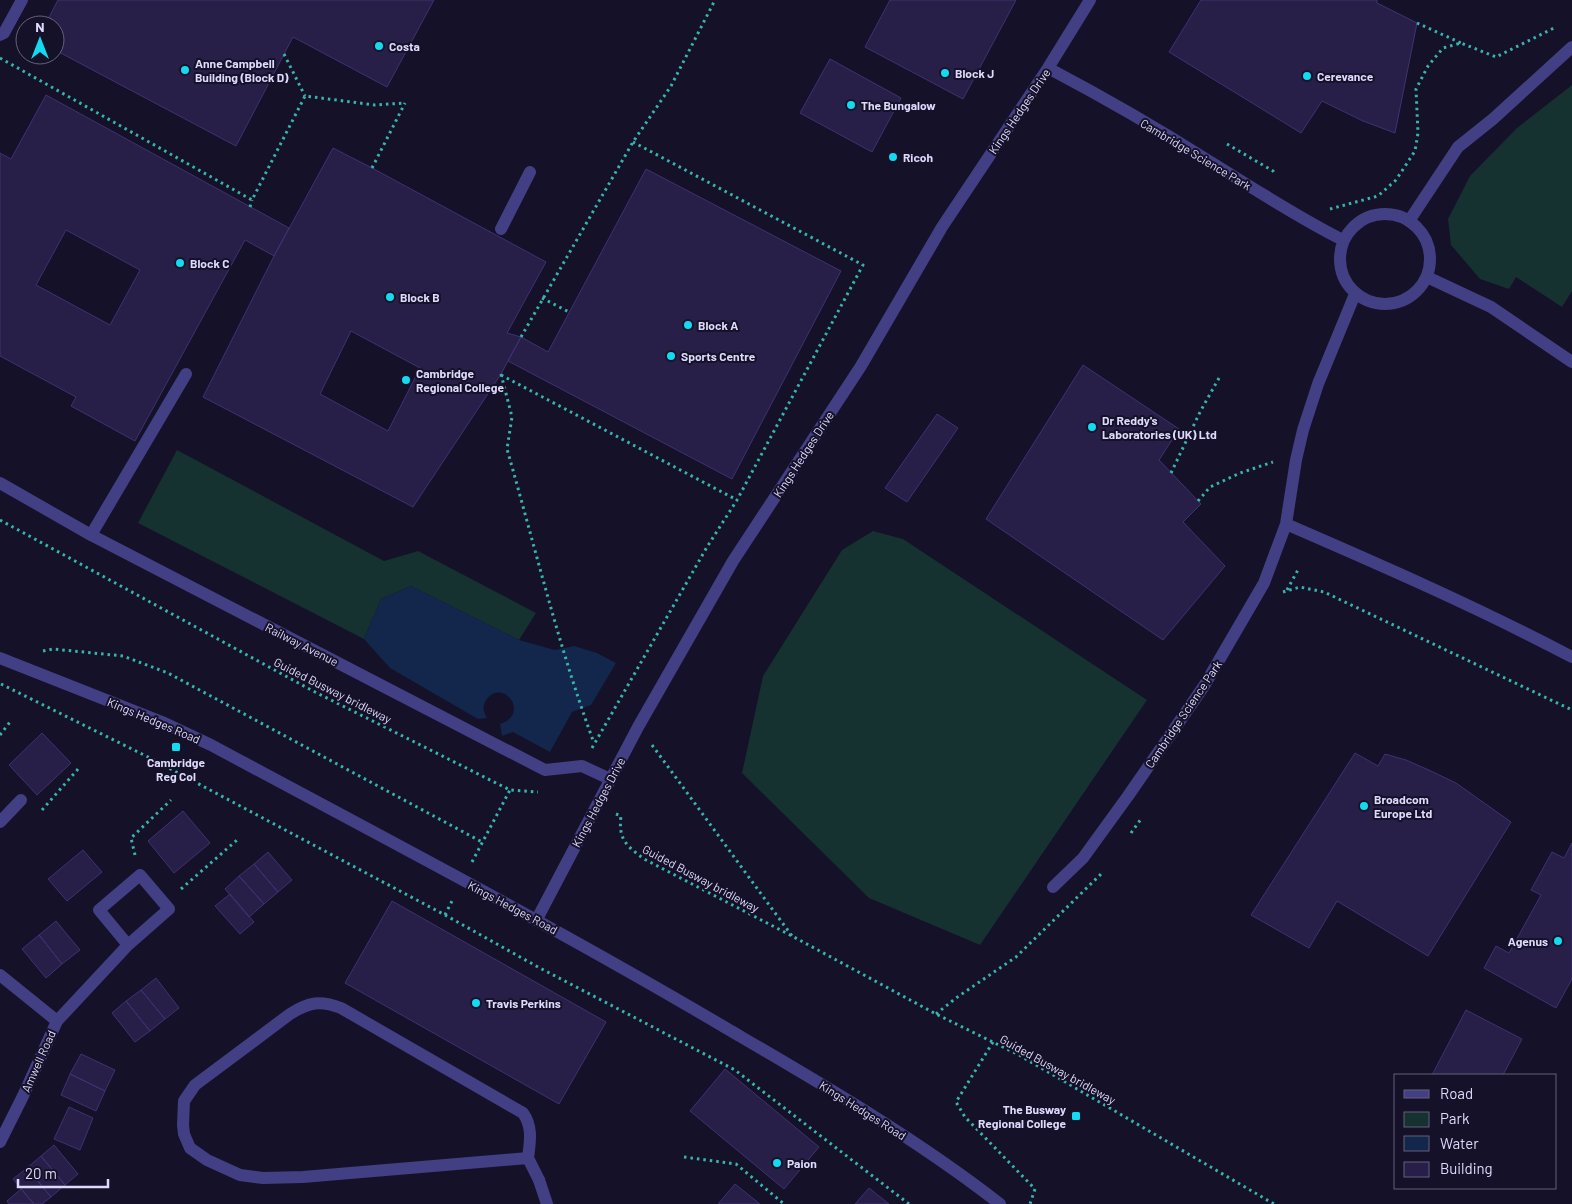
<svg xmlns="http://www.w3.org/2000/svg" width="1572" height="1204" viewBox="0 0 1572 1204" font-family="Barlow,sans-serif">
<style>
.green{fill:#153130}
.water{fill:#12274b}
.building{fill:#271f47;stroke:#3f3272;fill-rule:evenodd}
.lines{fill:none;stroke-linecap:round;stroke-linejoin:round}
.path{stroke:#37b4ad;stroke-width:3;stroke-dasharray:2.5 4;stroke-linecap:butt}
.service{stroke:#423f84;stroke-width:12}
.minor{stroke:#423f84;stroke-width:12}
.tertiary{stroke:#423f84;stroke-width:12}
.poi-dot{fill:#12daf1;stroke:#151128;stroke-width:2}
.labels{text-anchor:middle;dominant-baseline:central;stroke-width:4;stroke-linejoin:round;paint-order:stroke}
.poi-label{font-size:12px;font-weight:bold;fill:#dedafd;stroke:#151128;text-anchor:start}
.street-label{font-size:12px;fill:#dedafd;stroke:#151128}
</style>
<rect width="100%" height="100%" fill="#151128"/>
<!-- green -->
<path class="green" d="M 1572,85 L 1572,291 L 1562,307 L 1516,277 L 1509,289 L 1480,279 L 1451,245 L 1448,219 L 1470,176 L 1517,128 Z
M 177,450 L 384,561 L 418,551 L 536,613 L 519,640 L 411,586 L 381,599 L 364,639 L 138,523 Z
M 873,531 L 903,539 L 1147,700 L 980,945 L 869,898 L 742,773 L 763,676 L 842,550 Z"/>
<!-- water -->
<path class="water" d="M 411,586 L 519,640 L 555,650 L 574,646 L 597,653 L 616,663 L 591,705 L 572,712 L 550,752 L 513,732 L 502,736 L 500,724 C 531,714 503,678 487,699 C 482,705 483,712 487,718 L 478,719 L 390,668 L 364,639 L 381,599 Z"/>
<!-- building -->
<path class="building" d="M 58,0 L 434,0 L 387,87 L 293,37 L 236,146 L 55,50 L 55,25 L 45,25 Z
M 890,0 L 1016,0 L 963,99 L 865,47 Z
M 1201,0 L 1377,0 L 1377,3 L 1417,23 L 1395,133 L 1363,121 L 1322,101 L 1301,133 L 1169,52 Z
M 830,59 L 901,98 L 872,152 L 800,113 Z
M 46,95 L 289,228 L 274,256 L 245,240 L 135,441 L 71,406 L 76,397 L 0,356 L 0,153 L 11,159 ZM 66,230 L 140,270 L 110,325 L 36,285 Z
M 333,148 L 372,168 L 546,262 L 507,333 L 521,337 L 501,374 L 413,507 L 203,397 L 274,256 ZM 351,331 L 420,368 L 388,431 L 320,394 Z
M 646,169 L 841,271 L 732,479 L 508,361 L 521,337 L 548,352 Z
M 1083,365 L 1179,429 L 1159,460 L 1201,504 L 1183,522 L 1225,566 L 1163,640 L 986,519 Z
M 937,414 L 958,428 L 907,502 L 885,488 Z
M 42,733 L 71,763 L 37,795 L 9,765 Z
M 1355,753 L 1378,766 L 1385,754 L 1406,760 L 1431,771 L 1456,783 L 1511,822 L 1428,956 L 1337,901 L 1309,948 L 1251,915 Z
M 183,811 L 210,843 L 174,873 L 148,841 Z
M 1572,843 L 1572,979 L 1556,1008 L 1484,968 L 1496,946 L 1509,953 L 1541,895 L 1531,890 L 1552,852 L 1564,858 Z
M 83,850 L 102,872 L 67,901 L 48,879 Z
M 268,852 L 292,880 L 278,892 L 254,864 Z
M 254,864 L 278,892 L 264,904 L 239,876 Z
M 239,876 L 264,904 L 249,917 L 225,889 Z
M 230,894 L 254,922 L 240,934 L 215,906 Z
M 392,901 L 606,1022 L 559,1104 L 345,983 Z
M 56,921 L 80,950 L 62,964 L 39,935 Z
M 39,935 L 62,964 L 46,978 L 22,949 Z
M 156,978 L 179,1008 L 165,1019 L 141,990 Z
M 141,990 L 165,1019 L 150,1031 L 126,1001 Z
M 126,1001 L 150,1031 L 135,1042 L 112,1013 Z
M 1466,1010 L 1522,1039 L 1503,1075 L 1432,1075 Z
M 81,1054 L 115,1070 L 105,1091 L 70,1074 Z
M 725,1069 L 819,1147 L 784,1189 L 690,1111 Z
M 70,1074 L 105,1091 L 96,1111 L 61,1095 Z
M 69,1107 L 93,1118 L 80,1150 L 54,1139 Z
M 54,1145 L 78,1174 L 65,1185 L 41,1156 Z
M 41,1156 L 65,1185 L 51,1197 L 27,1168 Z
M 27,1168 L 51,1197 L 42,1204 L 34,1204 L 13,1179 Z
M 735,1184 L 760,1204 L 718,1204 Z
M 869,1188 L 889,1204 L 855,1204 Z
M 21,1189 L 34,1204 L 9,1204 L 7,1201 Z"/>
<g class="lines">
<!-- path -->
<path class="path" d="M 1417,23 L 1461,43
M 284,54 L 305,96
M 0,58 L 252,200 L 305,96 L 375,105 L 405,103
M 1227,144 L 1273,171 L 1276,175
M 372,168 L 405,103
M 250,207 L 252,200
M 1330,209 L 1378,196 L 1396,180 L 1415,151 L 1418,133 L 1416,89 L 1428,66 L 1443,48 L 1461,43 L 1496,57 L 1554,28
M 542,298 L 569,312
M 521,337 L 633,142 L 671,86 L 715,0
M 501,374 L 512,417 L 507,449 C 535,547 559,648 594,743
M 501,375 L 737,500
M 1171,473 L 1200,412 L 1219,378
M 1198,501 L 1210,487 L 1240,473 L 1273,462
M 0,520 L 313,691 L 510,790 L 538,792
M 1287,590 L 1299,568
M 1283,592 L 1300,587 L 1324,592 L 1572,710
M 43,651 L 53,649 L 123,656 L 168,673 L 482,842
M 1,684 L 150,758 L 445,915 L 538,967 L 735,1070 L 909,1204
M 0,735 L 10,722
M 652,745 L 792,936
M 592,748 L 707,547 L 737,500 L 863,265 L 633,142
M 42,810 L 79,768
M 616,814 L 621,816 C 618,840 627,846 644,859 L 792,936 L 936,1014 L 1019,1055 L 1274,1204
M 1131,833 L 1141,819
M 135,855 L 131,838 L 171,800
M 472,862 L 510,790
M 181,889 L 237,840
M 445,915 L 453,899
M 936,1014 L 956,998 L 1016,957 L 1101,874
M 993,1042 L 956,1102 L 965,1117 L 1035,1189 L 1030,1204
M 684,1157 L 736,1164 L 784,1204"/>
<!-- service -->
<path class="service" d="M 0,35 L 4,33 L 22,0
M 1409,221 L 1458,147 L 1493,119 L 1572,47
M 501,229 L 530,172
M 1427,277 L 1491,307 L 1572,362
M 0,483 L 91,535 L 545,770 L 582,766 L 610,779
M 91,535 L 186,374
M 528,1158 C 530,1142 533,1127 523,1113 L 341,1008 C 320,1000 309,1002 290,1014 L 195,1085 L 184,1101 L 183,1125 L 184,1134 L 190,1148 L 207,1160 L 240,1175 L 263,1178 L 303,1177 L 528,1158 L 539,1180"/>
<!-- minor -->
<path class="minor" d="M 1048,68 C 1103,97 1157,128 1209,161 C 1253,188 1297,217 1343,240
M1340 259a45 45 0 1 1 90 0a45 45 0 1 1-90 0Z
M 1286,524 C 1383,566 1479,608 1572,657
M 0,822 L 21,800
M 1053,887 L 1083,858 L 1128,796 L 1204,686 L 1264,583 L 1286,524 L 1296,460 L 1303,430 L 1318,384 L 1355,294
M 537,919 L 638,727 L 733,561 L 861,366 L 942,227 L 1048,68 L 1090,0
M 0,975 L 57,1021
M 0,1142 L 23,1096 L 57,1021 L 128,945 L 169,909 L 140,875 L 99,910 L 128,945
M 539,1180 L 547,1204"/>
<!-- tertiary -->
<path class="tertiary" d="M 0,658 L 162,722 L 211,745 C 384,838 557,928 726,1028 C 820,1083 914,1137 1000,1204"/>
</g>
<!-- markers -->
<g class="poi-dot">
<circle cx="379" cy="46" r="5"/>
<circle cx="185" cy="70" r="5"/>
<circle cx="945" cy="73" r="5"/>
<circle cx="1307" cy="76" r="5"/>
<circle cx="851" cy="105" r="5"/>
<circle cx="893" cy="157" r="5"/>
<circle cx="180" cy="263" r="5"/>
<circle cx="390" cy="297" r="5"/>
<circle cx="688" cy="325" r="5"/>
<circle cx="671" cy="356" r="5"/>
<circle cx="406" cy="380" r="5"/>
<circle cx="1092" cy="427" r="5"/>
<rect x="171" y="742" width="10" height="10" rx="2.5"/>
<circle cx="1364" cy="806" r="5"/>
<circle cx="1558" cy="941" r="5"/>
<circle cx="476" cy="1003" r="5"/>
<rect x="1071" y="1111" width="10" height="10" rx="2.5"/>
<circle cx="777" cy="1163" r="5"/>
</g>
<g class="labels">
<!-- poi labels -->
<g class="poi-label">
<text x="389" y="46">Costa</text>
<text x="195" y="63">Anne Campbell<tspan x="195" dy="14">Building (Block D)</tspan></text>
<text x="955" y="73">Block J</text>
<text x="1317" y="76">Cerevance</text>
<text x="861" y="105">The Bungalow</text>
<text x="903" y="157">Ricoh</text>
<text x="190" y="263">Block C</text>
<text x="400" y="297">Block B</text>
<text x="698" y="325">Block A</text>
<text x="681" y="356">Sports Centre</text>
<text x="416" y="373">Cambridge<tspan x="416" dy="14">Regional College</tspan></text>
<text x="1102" y="420">Dr Reddy's<tspan x="1102" dy="14">Laboratories (UK) Ltd</tspan></text>
<text x="176" y="762" text-anchor="middle">Cambridge<tspan x="176" dy="14">Reg Col</tspan></text>
<text x="1374" y="799">Broadcom<tspan x="1374" dy="14">Europe Ltd</tspan></text>
<text x="1548" y="941" text-anchor="end">Agenus</text>
<text x="486" y="1003">Travis Perkins</text>
<text x="1066" y="1109" text-anchor="end">The Busway<tspan x="1066" dy="14">Regional College</tspan></text>
<text x="787" y="1163">Paion</text>
</g>
<!-- street labels -->
<g class="street-label">
<text transform="translate(1019 111) rotate(-56)">Kings Hedges Drive</text>
<text transform="translate(1196 154) rotate(31)">Cambridge Science Park</text>
<text transform="translate(803 454) rotate(-57)">Kings Hedges Drive</text>
<text transform="translate(302 644) rotate(27)">Railway Avenue</text>
<text transform="translate(333 690) rotate(27)">Guided Busway bridleway</text>
<text transform="translate(1183 714) rotate(-56)">Cambridge Science Park</text>
<text transform="translate(154 720) rotate(23)">Kings Hedges Road</text>
<text transform="translate(598 802) rotate(-62)">Kings Hedges Drive</text>
<text transform="translate(701 878) rotate(28)">Guided Busway bridleway</text>
<text transform="translate(513 907) rotate(28)">Kings Hedges Road</text>
<text transform="translate(38 1061) rotate(-66)">Amwell Road</text>
<text transform="translate(1058 1069) rotate(29)">Guided Busway bridleway</text>
<text transform="translate(863 1110) rotate(32)">Kings Hedges Road</text>
</g>
</g>
<!-- legend -->
<rect x="1394" y="1074" width="162" height="115" fill="#151128" stroke="#65617d"/>
<rect x="1404" y="1090" width="25" height="8" fill="#423f84" stroke="#65617d"/>
<text x="1440" y="1099" font-size="15" fill="#dedafd">Road</text>
<rect x="1404" y="1112" width="25" height="15" fill="#153130" stroke="#65617d"/>
<text x="1440" y="1124" font-size="15" fill="#dedafd">Park</text>
<rect x="1404" y="1136" width="25" height="15" fill="#12274b" stroke="#65617d"/>
<text x="1440" y="1149" font-size="15" fill="#dedafd">Water</text>
<rect x="1404" y="1162" width="25" height="15" fill="#271f47" stroke="#65617d"/>
<text x="1440" y="1174" font-size="15" fill="#dedafd">Building</text>
<!-- north arrow -->
<g transform="translate(40 40)"><circle r="24" fill="#151128" stroke="#65617d"/>
<path d="M0-4L9 19L0 12L-9 19Z" fill="#12daf1"/>
<text y="-8" font-size="14" font-weight="bold" text-anchor="middle" fill="#dedafd">N</text>
</g>
<!-- scale -->
<path d="M18 1179v8h90v-8" fill="none" stroke="#dedafd" stroke-width="2.5"/>
<text x="25" y="1179" font-size="15" fill="#dedafd" stroke="#151128" stroke-width="4" paint-order="stroke">20 m</text>
</svg>
